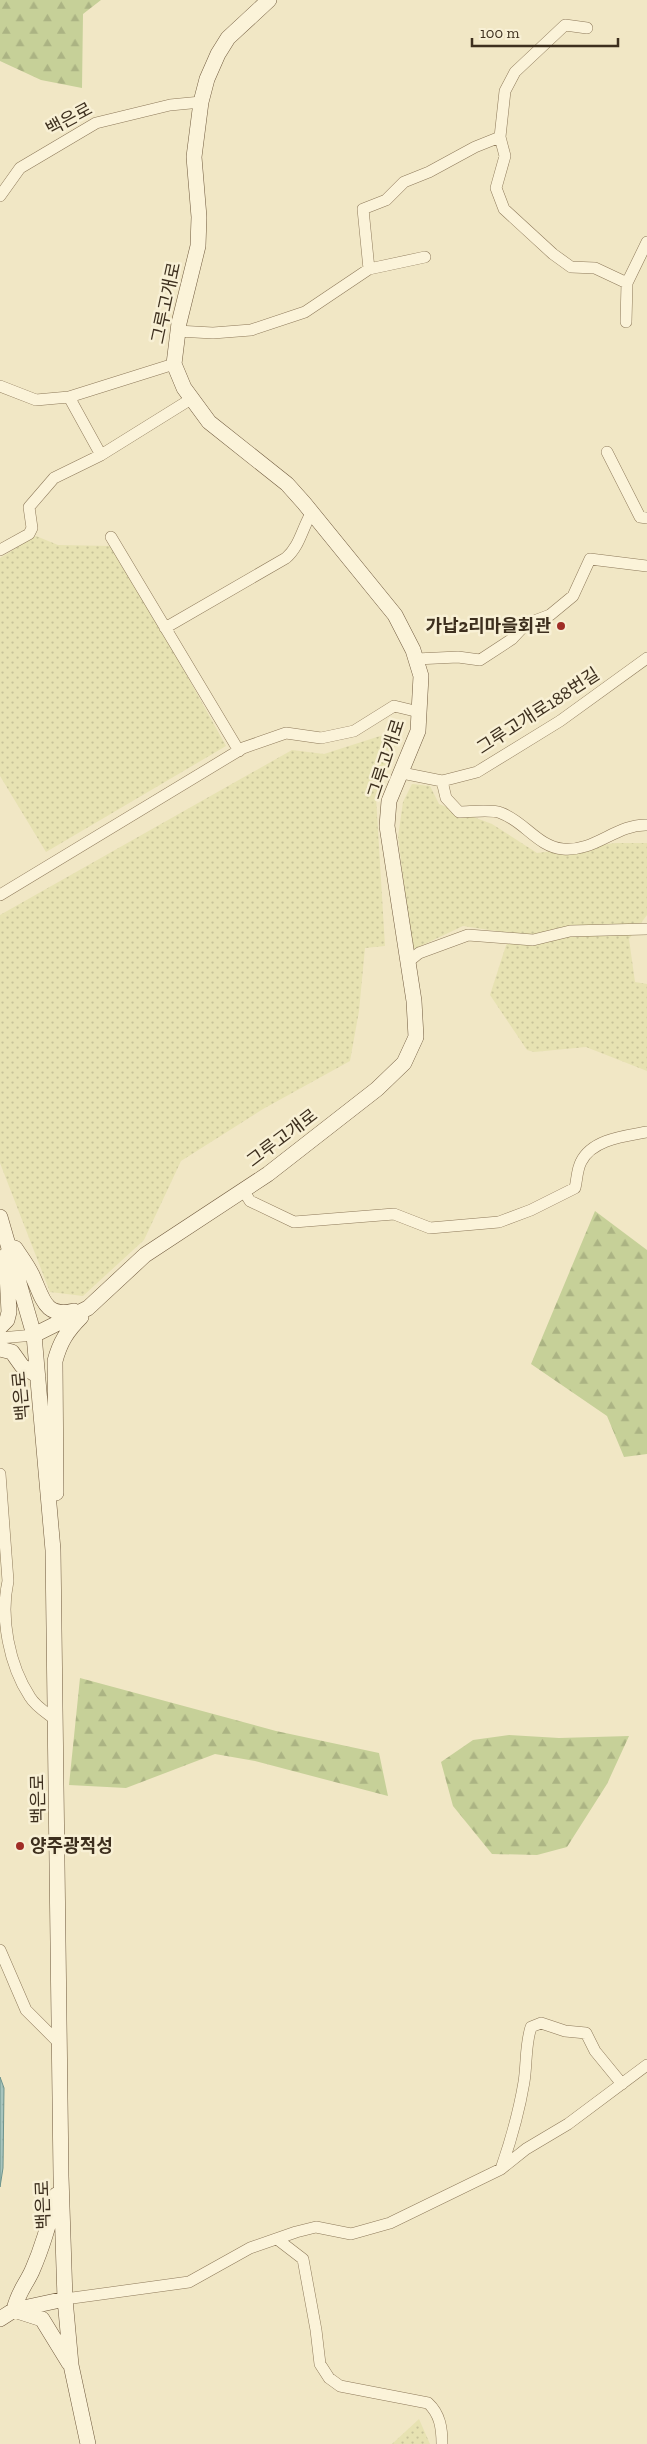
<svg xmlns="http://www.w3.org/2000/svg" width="647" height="2444" viewBox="0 0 647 2444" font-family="'Zilla Slab','Noto Sans KR',serif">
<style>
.farmland{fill:url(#farmland-dots)}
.forest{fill:url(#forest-firs)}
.water{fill:url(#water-ripples);stroke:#6d938c}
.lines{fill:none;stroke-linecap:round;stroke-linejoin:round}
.street-casing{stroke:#8d795a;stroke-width:12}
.secondary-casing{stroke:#6f593d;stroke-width:16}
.street{stroke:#fbf3d9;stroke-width:11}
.secondary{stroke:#fbf3d9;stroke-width:15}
.poi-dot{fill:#a02d26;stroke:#f8f0d5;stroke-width:2}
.labels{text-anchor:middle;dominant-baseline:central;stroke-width:5;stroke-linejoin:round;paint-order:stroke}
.street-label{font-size:18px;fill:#3d2f1e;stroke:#f8f0d5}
.poi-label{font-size:18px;font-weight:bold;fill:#3d2f1e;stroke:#f8f0d5;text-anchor:end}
</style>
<defs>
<pattern id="farmland-dots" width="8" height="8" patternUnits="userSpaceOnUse" patternTransform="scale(1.25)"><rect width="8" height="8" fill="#e7e2b2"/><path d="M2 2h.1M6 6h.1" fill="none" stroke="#c7c299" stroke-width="1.8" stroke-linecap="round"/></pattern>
<pattern id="forest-firs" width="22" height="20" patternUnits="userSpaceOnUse" patternTransform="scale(1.25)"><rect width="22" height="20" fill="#c6d098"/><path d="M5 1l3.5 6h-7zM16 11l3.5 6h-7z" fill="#abb383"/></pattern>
<pattern id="water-ripples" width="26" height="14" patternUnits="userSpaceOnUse" patternTransform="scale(1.25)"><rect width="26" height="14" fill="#a7c4bd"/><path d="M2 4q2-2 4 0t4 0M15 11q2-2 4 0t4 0" fill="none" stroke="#89a099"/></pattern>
</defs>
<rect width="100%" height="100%" fill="#f1e7c5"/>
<!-- farmland -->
<path class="farmland" d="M 36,536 L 58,545 L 115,546 L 226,746 L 46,852 L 0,776 L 0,558 Z
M 402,729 L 376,797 L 385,946 L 365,948 L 359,1011 L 350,1061 L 263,1109 L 181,1161 L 144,1240 L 83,1296 L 50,1292 L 0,1163 L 0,915 L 292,750 L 324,754 Z
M 412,784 L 430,786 L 439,804 L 492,824 L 537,853 L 616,843 L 647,843 L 647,915 L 629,939 L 635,982 L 647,984 L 647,1071 L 586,1047 L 534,1052 L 527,1050 L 490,995 L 510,933 L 463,926 L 412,950 L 398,837 L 403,802 Z
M 419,2419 L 430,2444 L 392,2444 Z"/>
<!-- forest -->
<path class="forest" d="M 0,0 L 101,0 L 83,14 L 82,88 L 41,80 L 0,61 Z
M 595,1211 L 647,1250 L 647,1454 L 624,1457 L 607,1416 L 531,1364 Z
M 80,1678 L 276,1731 L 379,1753 L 388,1796 L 255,1761 L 215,1754 L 126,1788 L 69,1785 Z
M 509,1735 L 559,1738 L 629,1736 L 607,1784 L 567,1847 L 537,1855 L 492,1854 L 453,1806 L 441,1762 L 473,1740 Z"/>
<!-- water -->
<path class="water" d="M 0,2077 L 4,2088 L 3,2168 L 0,2187 Z"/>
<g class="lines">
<defs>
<path id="street" d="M 500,137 L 505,156 L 496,188 L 504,209 L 553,254 L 571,267 L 595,268 L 627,283
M 0,196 L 20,168 L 96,123 L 170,105 L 201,102
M 369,269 L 425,257
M 626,322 L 627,283 L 647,242
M 177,331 L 213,333 L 251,330 L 305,312 L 369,269 L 363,209 L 386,200 L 404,182 L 429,172 L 475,147 L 500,137 L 505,91 L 515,72 L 565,25 L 587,28
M 0,386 L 36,400 L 69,397 L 174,364
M 69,397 L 101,455
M 607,452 L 640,517 L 647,518
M 111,537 L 239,751
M 0,550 L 29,534 L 32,528 L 29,507 L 54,478 L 101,455 L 191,399
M 165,628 L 286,558 C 300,546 302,528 312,512
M 416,659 L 458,657 L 480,660 L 512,639 L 526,624 L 550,615 L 573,596 L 590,559 L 647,566
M 402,773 L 442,781 L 477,772 L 560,721 L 647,658
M 442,781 L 446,798 L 459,812 C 470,812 492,809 501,813 C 524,821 538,847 563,849 C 595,852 616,824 647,825
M 0,895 L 243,748 L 286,733 L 321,738 L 354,731 L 394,706 L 419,712
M 408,962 L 419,953 L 468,935 L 533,940 L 570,931 L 647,929
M 243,1190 L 250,1201 L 294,1222 L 394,1214 L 430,1228 L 499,1222 L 531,1210 L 575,1188 C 577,1180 577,1169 581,1162 C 592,1139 626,1136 647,1132
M 0,1338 L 34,1335
M 0,1474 L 8,1581 C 0,1618 9,1665 30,1697 C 36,1707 47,1713 56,1720
M 0,1950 L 26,2010 L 59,2043
M 501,2169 C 511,2140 519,2112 524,2082 C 527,2063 525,2046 531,2027 L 541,2023 L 565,2031 L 586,2033 L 595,2051 L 622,2084
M 277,2239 L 303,2259 L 316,2330 L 320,2364 L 329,2378 L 340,2386 L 428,2403 C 440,2414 442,2428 442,2444
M 65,2299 L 189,2282 L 250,2248 L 296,2232 L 316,2227 L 351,2234 L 390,2223 L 501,2169 L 526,2149 L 568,2124 L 647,2065"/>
<path id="secondary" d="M 0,1217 L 34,1335 L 53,1550 L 61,2176 L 65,2299 L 71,2365 L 88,2444
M 15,1248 C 21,1257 28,1266 32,1275 C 43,1298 44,1318 74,1311
M 0,1327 L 7,1320 L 9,1312 L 6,1255
M 34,1335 L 88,1308 L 145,1255 L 268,1174 L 377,1089 L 404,1063 L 416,1037 L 414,1001 L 387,826 L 389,801 L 418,731 L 421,676 L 413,650 L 395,615 L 304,503 L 287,484 L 209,422 L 184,388 L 174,364 L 179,323 L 198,246 L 199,217 L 194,157 L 201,102 L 207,79 L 218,54 L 228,38 L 269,0
M 0,1349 L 12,1352 L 22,1366 L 38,1376
M 56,1493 L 55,1361 C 60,1342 67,1331 81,1317
M 56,2195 C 50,2221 43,2246 32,2271 C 25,2286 18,2292 14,2310 L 42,2319 L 69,2363
M 0,2319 L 14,2310 L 65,2299"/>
</defs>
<!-- street casing -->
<use href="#street" class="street-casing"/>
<!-- secondary casing -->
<use href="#secondary" class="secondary-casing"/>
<!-- street -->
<use href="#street" class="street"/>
<!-- secondary -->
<use href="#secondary" class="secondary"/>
</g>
<!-- markers -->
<g class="poi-dot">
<circle cx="561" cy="626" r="5"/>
<circle cx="20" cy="1846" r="5"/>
</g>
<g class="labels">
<!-- street labels -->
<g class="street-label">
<text transform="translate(69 119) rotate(-28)">백은로</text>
<text transform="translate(166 303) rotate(-78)">그루고개로</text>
<text transform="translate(538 711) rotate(-33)">그루고개로188번길</text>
<text transform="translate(386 759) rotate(-72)">그루고개로</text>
<text transform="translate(282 1138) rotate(-37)">그루고개로</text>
<text transform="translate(21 1396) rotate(-95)">백은로</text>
<text transform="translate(38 1799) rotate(-91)">백은로</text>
<text transform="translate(43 2205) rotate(-92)">백은로</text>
</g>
<!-- poi labels -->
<g class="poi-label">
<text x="551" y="626">가납2리마을회관</text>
<text x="30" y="1846" text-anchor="start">양주광적성</text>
</g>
</g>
<!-- scale -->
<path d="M472 38v8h146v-8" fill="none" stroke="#3d2f1e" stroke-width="2.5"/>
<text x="480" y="38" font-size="15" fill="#3d2f1e" stroke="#f8f0d5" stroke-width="4" paint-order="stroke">100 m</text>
</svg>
